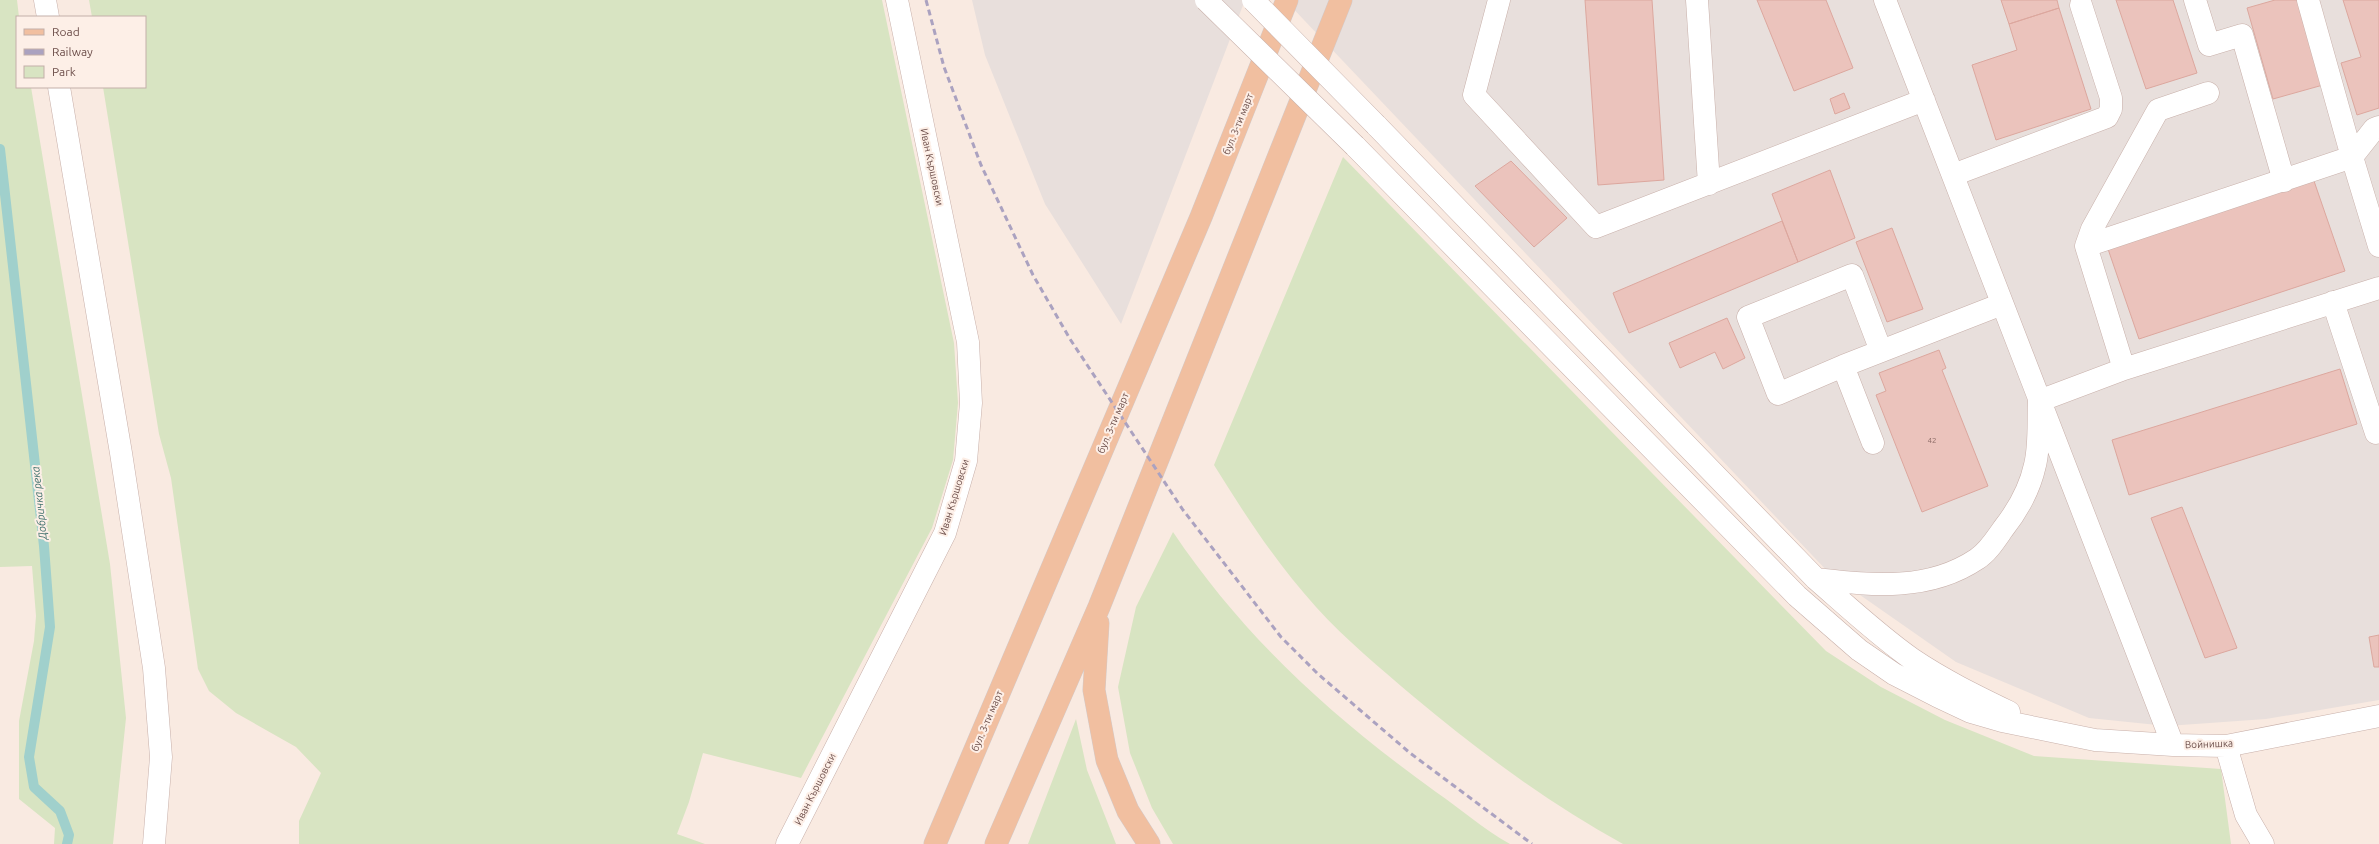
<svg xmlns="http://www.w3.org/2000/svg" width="2379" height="844" viewBox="0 0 2379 844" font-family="Ubuntu,sans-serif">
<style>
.industrial{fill:#e8dfdc}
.green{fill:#d8e4c2}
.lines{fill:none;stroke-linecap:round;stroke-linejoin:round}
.stream{stroke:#a0d0cc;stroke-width:10}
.building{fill:#ebc3bc;stroke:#dca79e}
.minor-casing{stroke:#c8b0aa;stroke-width:23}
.major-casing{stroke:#d3cac9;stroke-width:23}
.minor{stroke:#fff;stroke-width:22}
.major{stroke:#f1bfa0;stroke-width:22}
.rail{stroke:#aba2c0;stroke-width:3;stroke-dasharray:6 4;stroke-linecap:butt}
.minor-bridge-casing{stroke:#c8b0aa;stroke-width:23;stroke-linecap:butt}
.minor-bridge{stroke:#fff;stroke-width:22}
.labels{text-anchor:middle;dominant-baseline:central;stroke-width:4;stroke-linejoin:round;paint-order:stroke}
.number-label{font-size:8px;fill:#8c6c67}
.street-label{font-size:10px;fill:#6d4f4b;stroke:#fdefe7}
.water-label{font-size:11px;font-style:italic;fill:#41726e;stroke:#fdefe7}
</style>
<rect width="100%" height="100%" fill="#f9eae1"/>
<!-- industrial -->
<path class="industrial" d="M 972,0 L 1245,0 L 1121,324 L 1045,204 L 985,55 Z
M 1285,0 L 2379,0 L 2379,700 L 2266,719 L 2167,726 L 2089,718 L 1956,662 L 1830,574 Z"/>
<!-- green -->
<path class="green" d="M 0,0 L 17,0 L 19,17 L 17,17 L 17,87 L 31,87 L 110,564 L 126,718 L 113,844 L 54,844 L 55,828 L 19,799 L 19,721 L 34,641 L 36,616 L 32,566 L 0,567 Z
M 89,0 L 882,0 L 954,343 L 958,403 L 953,460 L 932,528 L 801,778 L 703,753 L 689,802 L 677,834 L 705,844 L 299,844 L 299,821 L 321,773 L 296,747 L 236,713 L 209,691 L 198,669 L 171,478 L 159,434 L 103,87 L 145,87 L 145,17 L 92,17 Z
M 1343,157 L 1826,651 L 1881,687 L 1945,720 L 2034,756 L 2221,769 L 2231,844 L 1623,844 C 1548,803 1480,752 1414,697 C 1380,668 1346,640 1316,607 C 1277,564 1245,515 1214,465 Z
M 1173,532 C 1245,639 1332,717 1436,792 C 1461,809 1483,829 1510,844 L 1173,844 L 1152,808 L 1130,753 L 1118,687 L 1136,607 Z
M 1076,719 L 1087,770 L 1116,844 L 1028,844 Z"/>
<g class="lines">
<!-- stream -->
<path class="stream" d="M 0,149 L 44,546 L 50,627 L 29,757 L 34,787 L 60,811 L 69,835 L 67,844"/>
</g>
<!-- building -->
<path class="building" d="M 1585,0 L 1652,0 L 1664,180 L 1598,185 Z
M 1757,0 L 1826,0 L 1853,68 L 1794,91 Z
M 2001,0 L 2057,0 L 2059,8 L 2009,24 Z
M 2116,0 L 2173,0 L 2197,73 L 2146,89 Z
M 2275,0 L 2298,0 L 2323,85 L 2273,99 L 2247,8 Z
M 2343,0 L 2379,0 L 2379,108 L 2357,115 L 2341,63 L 2361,57 Z
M 2059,8 L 2091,109 L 1996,140 L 1972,65 L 2017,50 L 2009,24 Z
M 1844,93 L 1850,108 L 1835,114 L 1830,99 Z
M 1511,161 L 1567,218 L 1534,247 L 1475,186 Z
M 1830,170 L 1855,238 L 1798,262 L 1772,194 Z
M 2314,181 L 2345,271 L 2139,339 L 2108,249 Z
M 1782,221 L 1798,262 L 1629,333 L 1613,293 Z
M 1892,228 L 1923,309 L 1887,322 L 1856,242 Z
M 1727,318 L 1745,358 L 1723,369 L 1715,352 L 1680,368 L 1669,343 Z
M 1939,350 L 1946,368 L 1942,370 L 1988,486 L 1922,512 L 1876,395 L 1886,391 L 1879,373 Z
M 2340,369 L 2357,424 L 2129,495 L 2112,440 Z
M 2182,507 L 2237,648 L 2205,658 L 2151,518 Z
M 2379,635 L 2379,667 L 2374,667 L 2369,637 Z"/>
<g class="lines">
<defs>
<path id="minor" d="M 45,0 L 48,17
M 1499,0 L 1474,95 L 1596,227 L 1924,100
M 1697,0 L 1709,184
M 1885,0 L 2173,745
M 2195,0 L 2209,45 L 2242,35 L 2284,181
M 59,87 L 121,453 L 154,668 L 161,757 L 154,844
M 1376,125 L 1816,579 C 1847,606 1878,635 1912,659 C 1943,680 1976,696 2009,712
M 2379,127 L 2374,129 L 2352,157 L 2379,246
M 1355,146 L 1797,596 L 1859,650 L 1894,674 L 1937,696 L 1971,712 L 2002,721 L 2095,740 L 2173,745 L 2226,746 L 2379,716
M 1953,175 L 2107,117 L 2111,109 L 2111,98 L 2081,5
M 2086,246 L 2352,157 L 2308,0
M 2333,302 L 2376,433 L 2379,432
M 1843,366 L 1778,394 L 1748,317 L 1852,275 L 1881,351
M 2124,369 L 2086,246 L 2092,229 L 2158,110 L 2208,93
M 1873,443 L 1843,366 L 2002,304
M 1816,579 C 1871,585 1928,592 1977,559 C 1988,552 1996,539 2003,529 C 2018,510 2030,488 2035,465 C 2040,445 2038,421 2039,401 L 2124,369 L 2379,288
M 2226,746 L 2246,815 L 2263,844
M 787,844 L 945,533 L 966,461 L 971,403 L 968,342 L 897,0"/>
<path id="major" d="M 1098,623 L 1094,690 L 1107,760 L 1128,811 L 1149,844
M 935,844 L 1201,217 L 1287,0
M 996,844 L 1099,607 L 1341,0"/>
</defs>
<!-- minor casing -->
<use href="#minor" class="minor-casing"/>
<!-- major casing -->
<use href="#major" class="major-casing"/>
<!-- minor -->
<use href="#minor" class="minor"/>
<!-- major -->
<use href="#major" class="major"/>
<!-- rail -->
<path class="rail" d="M 926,0 L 944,67 L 981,165 L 1033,275 L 1070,339 L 1183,510 L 1281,637 L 1318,674 L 1410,753 L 1532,844"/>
<defs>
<path id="minor-bridge" d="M 1206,0 L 1355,146
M 1253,0 L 1376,125"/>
</defs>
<!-- minor-bridge casing -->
<use href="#minor-bridge" class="minor-bridge-casing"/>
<!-- minor-bridge -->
<use href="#minor-bridge" class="minor-bridge"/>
</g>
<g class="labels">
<!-- number labels -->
<g class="number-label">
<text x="1932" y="440">42</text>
</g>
<!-- street labels -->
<g class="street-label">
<text transform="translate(1238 124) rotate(-68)">бул. 3-ти март</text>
<text transform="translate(932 167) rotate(78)">Иван Кършовски</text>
<text transform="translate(1113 423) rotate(-67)">бул. 3-ти март</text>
<text transform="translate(954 497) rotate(-73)">Иван Кършовски</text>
<text transform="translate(987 721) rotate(-67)">бул. 3-ти март</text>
<text transform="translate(2209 744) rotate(-2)">Войнишка</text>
<text transform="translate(815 789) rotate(-63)">Иван Кършовски</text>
</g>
<!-- water labels -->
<g class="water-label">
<text transform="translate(39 503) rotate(-96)">Добричка река</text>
</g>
</g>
<!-- legend -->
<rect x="16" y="16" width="130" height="72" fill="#fdefe7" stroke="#c3afa9"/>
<rect x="24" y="29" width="20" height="6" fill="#f1bfa0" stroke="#c3afa9"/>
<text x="52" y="36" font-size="12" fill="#6d4f4b">Road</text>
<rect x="24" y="49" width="20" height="6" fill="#aba2c0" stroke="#c3afa9"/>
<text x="52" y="56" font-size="12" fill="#6d4f4b">Railway</text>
<rect x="24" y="66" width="20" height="12" fill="#d8e4c2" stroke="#c3afa9"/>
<text x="52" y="76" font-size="12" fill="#6d4f4b">Park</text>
</svg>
